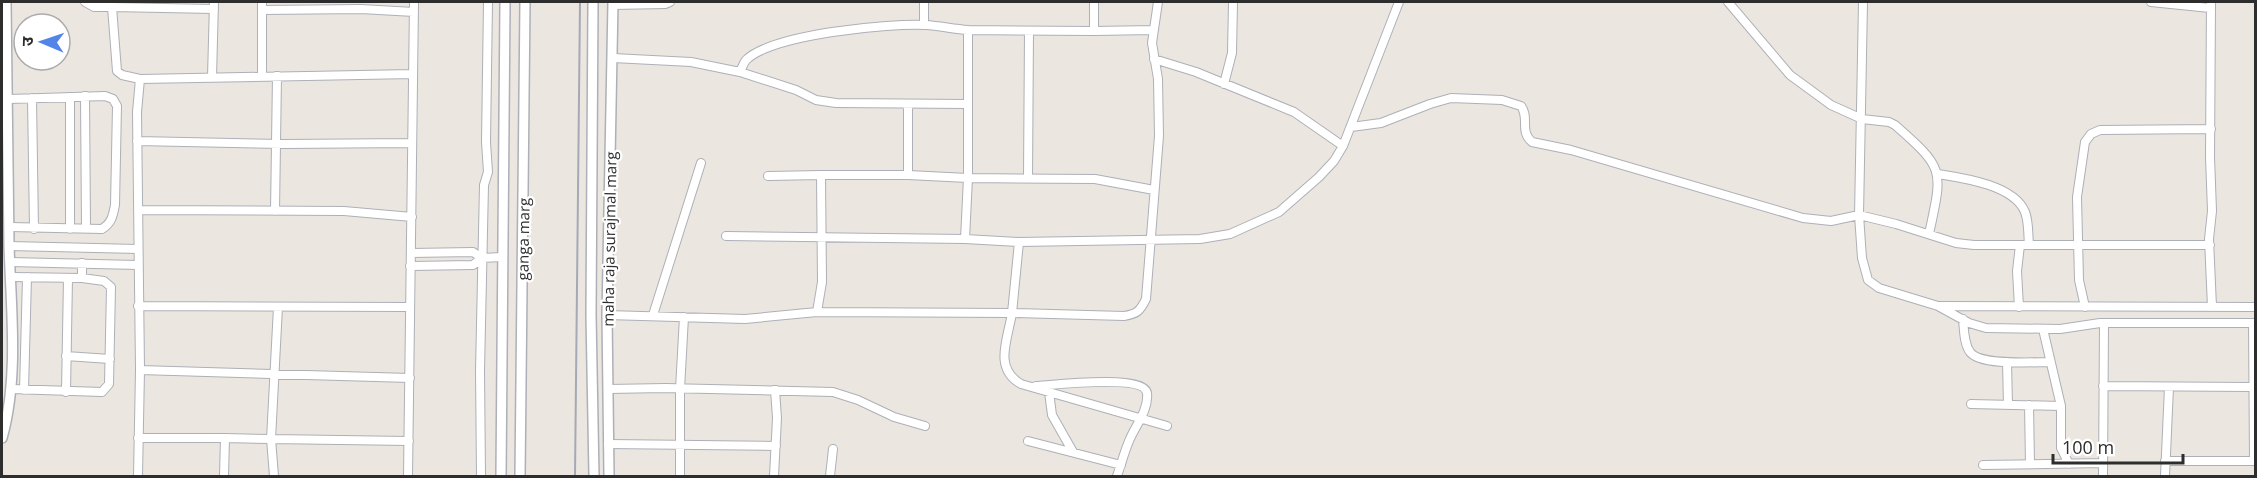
<svg xmlns="http://www.w3.org/2000/svg" width="2257" height="478" viewBox="0 0 2257 478" font-family="'Open Sans','Noto Sans Devanagari',sans-serif">
<style>
.lines{fill:none;stroke-linecap:round;stroke-linejoin:round}
.minor-casing{stroke:#adb0b7;stroke-width:10}
.tertiary-casing{stroke:#adb0b7;stroke-width:12}
.minor{stroke:#fff;stroke-width:8}
.tertiary{stroke:#fff;stroke-width:9}
.rail{stroke:#a4a9b5;stroke-width:2}
.labels{text-anchor:middle;dominant-baseline:central;stroke-width:4.5;stroke-linejoin:round;paint-order:stroke}
.street-label{font-size:15px;fill:#2d2d2d;stroke:#fff}
</style>
<rect width="100%" height="100%" fill="#ece6e1"/>
<g class="lines">
<defs>
<path id="minor" d="M 85,2 L 94,7 L 112,7 L 117,71 L 122,75 L 140,79 L 137,112 L 140,370 L 138,476
M 262,2 L 262,76
M 924,2 L 924,25
M 1158,2 L 1152,43 L 1158,79 L 1159,136 L 1146,299 C 1140,311 1137,314 1124,316 L 1012,313 C 1008,339 993,368 1021,384 L 1167,426
M 1728,2 L 1790,75 L 1831,105 L 1862,119 L 1889,122 L 1895,125 C 1945,169 1943,169 1929,234
M 1863,2 L 1859,215 L 1862,258 L 1868,280 L 1879,288 L 1938,306 L 1969,323 L 1986,328 L 2060,329 L 2100,323 L 2256,323
M 2151,2 L 2210,8
M 2211,2 L 2210,157 L 2212,211 L 2209,239 L 2212,307
M 613,5 L 665,4 L 670,2
M 112,7 L 214,9
M 262,10 L 361,9 L 414,12
M 968,30 L 1094,31 L 1094,2
M 1094,31 L 1153,30
M 613,58 L 691,62 L 740,72 L 796,90 L 816,100 L 836,103 L 968,104 L 968,30 C 954,29 940,26 926,25 C 889,23 773,34 746,60 C 743,64 742,68 740,72
M 1154,59 L 1196,72 L 1294,112 L 1343,146
M 212,77 L 214,2
M 140,79 L 413,74
M 1224,84 L 1232,53 L 1233,2
M 85,96 L 86,228
M 70,97 L 70,229
M 32,98 L 34,229
M 9,99 L 105,96 L 113,99 L 117,106 L 115,205 C 113,215 112,223 102,229 L 10,227
M 1351,127 L 1381,123 L 1430,104 L 1451,98 L 1502,100 L 1521,106 C 1530,118 1519,131 1532,142 L 1571,150 L 1803,218 L 1831,221 L 1859,215 L 1896,224 L 1956,243 L 1974,245 L 2210,245
M 137,141 L 283,144 L 412,143
M 1938,174 C 1963,178 2014,185 2025,212 C 2029,222 2028,235 2029,245
M 908,175 L 968,178 L 968,104
M 768,176 L 821,175
M 1028,178 L 1029,31
M 138,210 L 344,211 L 412,217
M 275,211 L 277,76
M 726,236 L 965,239 L 968,178 L 1095,179 L 1154,190
M 1019,242 L 1200,239 L 1230,234 L 1279,212 L 1319,177 L 1334,161 L 1343,146 L 1399,2
M 9,246 L 138,249
M 411,253 L 473,252 L 482,258
M 10,262 L 138,265
M 410,266 L 473,265 L 482,258 L 502,257
M 12,277 L 82,278 L 82,263
M 138,306 L 410,307
M 1939,306 L 2256,307
M 278,307 L 271,439 L 409,441
M 2019,307 L 2017,271 L 2020,245
M 2085,307 L 2079,280 L 2077,197 L 2085,142 L 2091,134 L 2100,130 L 2211,129
M 817,312 L 1012,313 L 1019,242 L 965,239
M 607,315 L 745,319 L 817,312 L 822,282 L 821,175 L 908,175 L 908,105
M 653,315 L 701,163
M 1963,319 C 1964,330 1964,344 1970,352 C 1980,366 2033,362 2050,362
M 2253,323 L 2254,461 L 2256,461
M 2043,329 L 2061,406 L 2061,448 L 2069,464
M 66,356 L 110,359
M 2007,362 L 2008,405
M 140,370 L 410,378
M 1036,386 C 1053,385 1144,374 1147,393 C 1149,410 1135,426 1129,441 C 1124,453 1121,465 1117,476
M 2103,386 L 2253,387
M 11,389 L 102,392 L 109,384 L 111,287 L 104,281 L 82,278
M 608,389 L 666,388 L 833,392 L 858,400 L 894,417 L 925,426
M 24,390 L 27,277
M 66,392 L 68,278
M 1049,392 L 1052,415 L 1073,452
M 1971,404 L 2061,406
M 2029,405 L 2030,464
M 138,438 L 225,438
M 1028,441 L 1121,465
M 608,444 L 776,446
M 2165,461 L 2254,461
M 1983,465 L 2103,463
M 224,476 L 225,438 L 271,439 L 274,476
M 408,476 L 414,2
M 481,476 L 480,371 L 484,185 L 488,172 L 486,142 L 488,2
M 680,476 L 680,389 L 684,317
M 774,476 L 777,418 L 775,390
M 830,476 L 833,449
M 2103,476 L 2104,323
M 2165,476 L 2169,387"/>
<path id="tertiary" d="M 593,2 L 591,315 L 594,476
M 2,438 C 19,378 11,308 9,246 L 6,2
M 501,476 L 505,2
M 520,476 L 525,2
M 609,476 L 607,315 L 613,2"/>
</defs>
<!-- minor casing -->
<use href="#minor" class="minor-casing"/>
<!-- tertiary casing -->
<use href="#tertiary" class="tertiary-casing"/>
<!-- minor -->
<use href="#minor" class="minor"/>
<!-- tertiary -->
<use href="#tertiary" class="tertiary"/>
<!-- rail -->
<path class="rail" d="M 575,476 L 580,2"/>
</g>
<g class="labels">
<!-- street labels -->
<g class="street-label">
<text transform="translate(523 239) rotate(-89)">ganga marg</text>
<text transform="translate(609 239) rotate(-89)">maha raja surajmal marg</text>
</g>
</g>
<!-- border -->
<rect width="2257" height="478" fill="none" stroke="#2d2d2d" stroke-width="6"/>
<!-- north arrow -->
<g transform="translate(42 42) rotate(272)"><circle r="28" fill="#ffffff" stroke="#ababab" stroke-width="1.5"/>
<path d="M0-4.5L10 22L0 15L-10 22Z" fill="#5384e7"/>
<text y="-9" font-size="16" font-weight="bold" text-anchor="middle" fill="#2d2d2d">उ</text>
</g>
<!-- scale -->
<path d="M2053 454v9h130v-9" fill="none" stroke="#2d2d2d" stroke-width="3"/>
<text x="2062" y="454" font-size="18" fill="#2d2d2d" stroke="#ffffff" stroke-width="4.5" paint-order="stroke">100 m</text>
</svg>
